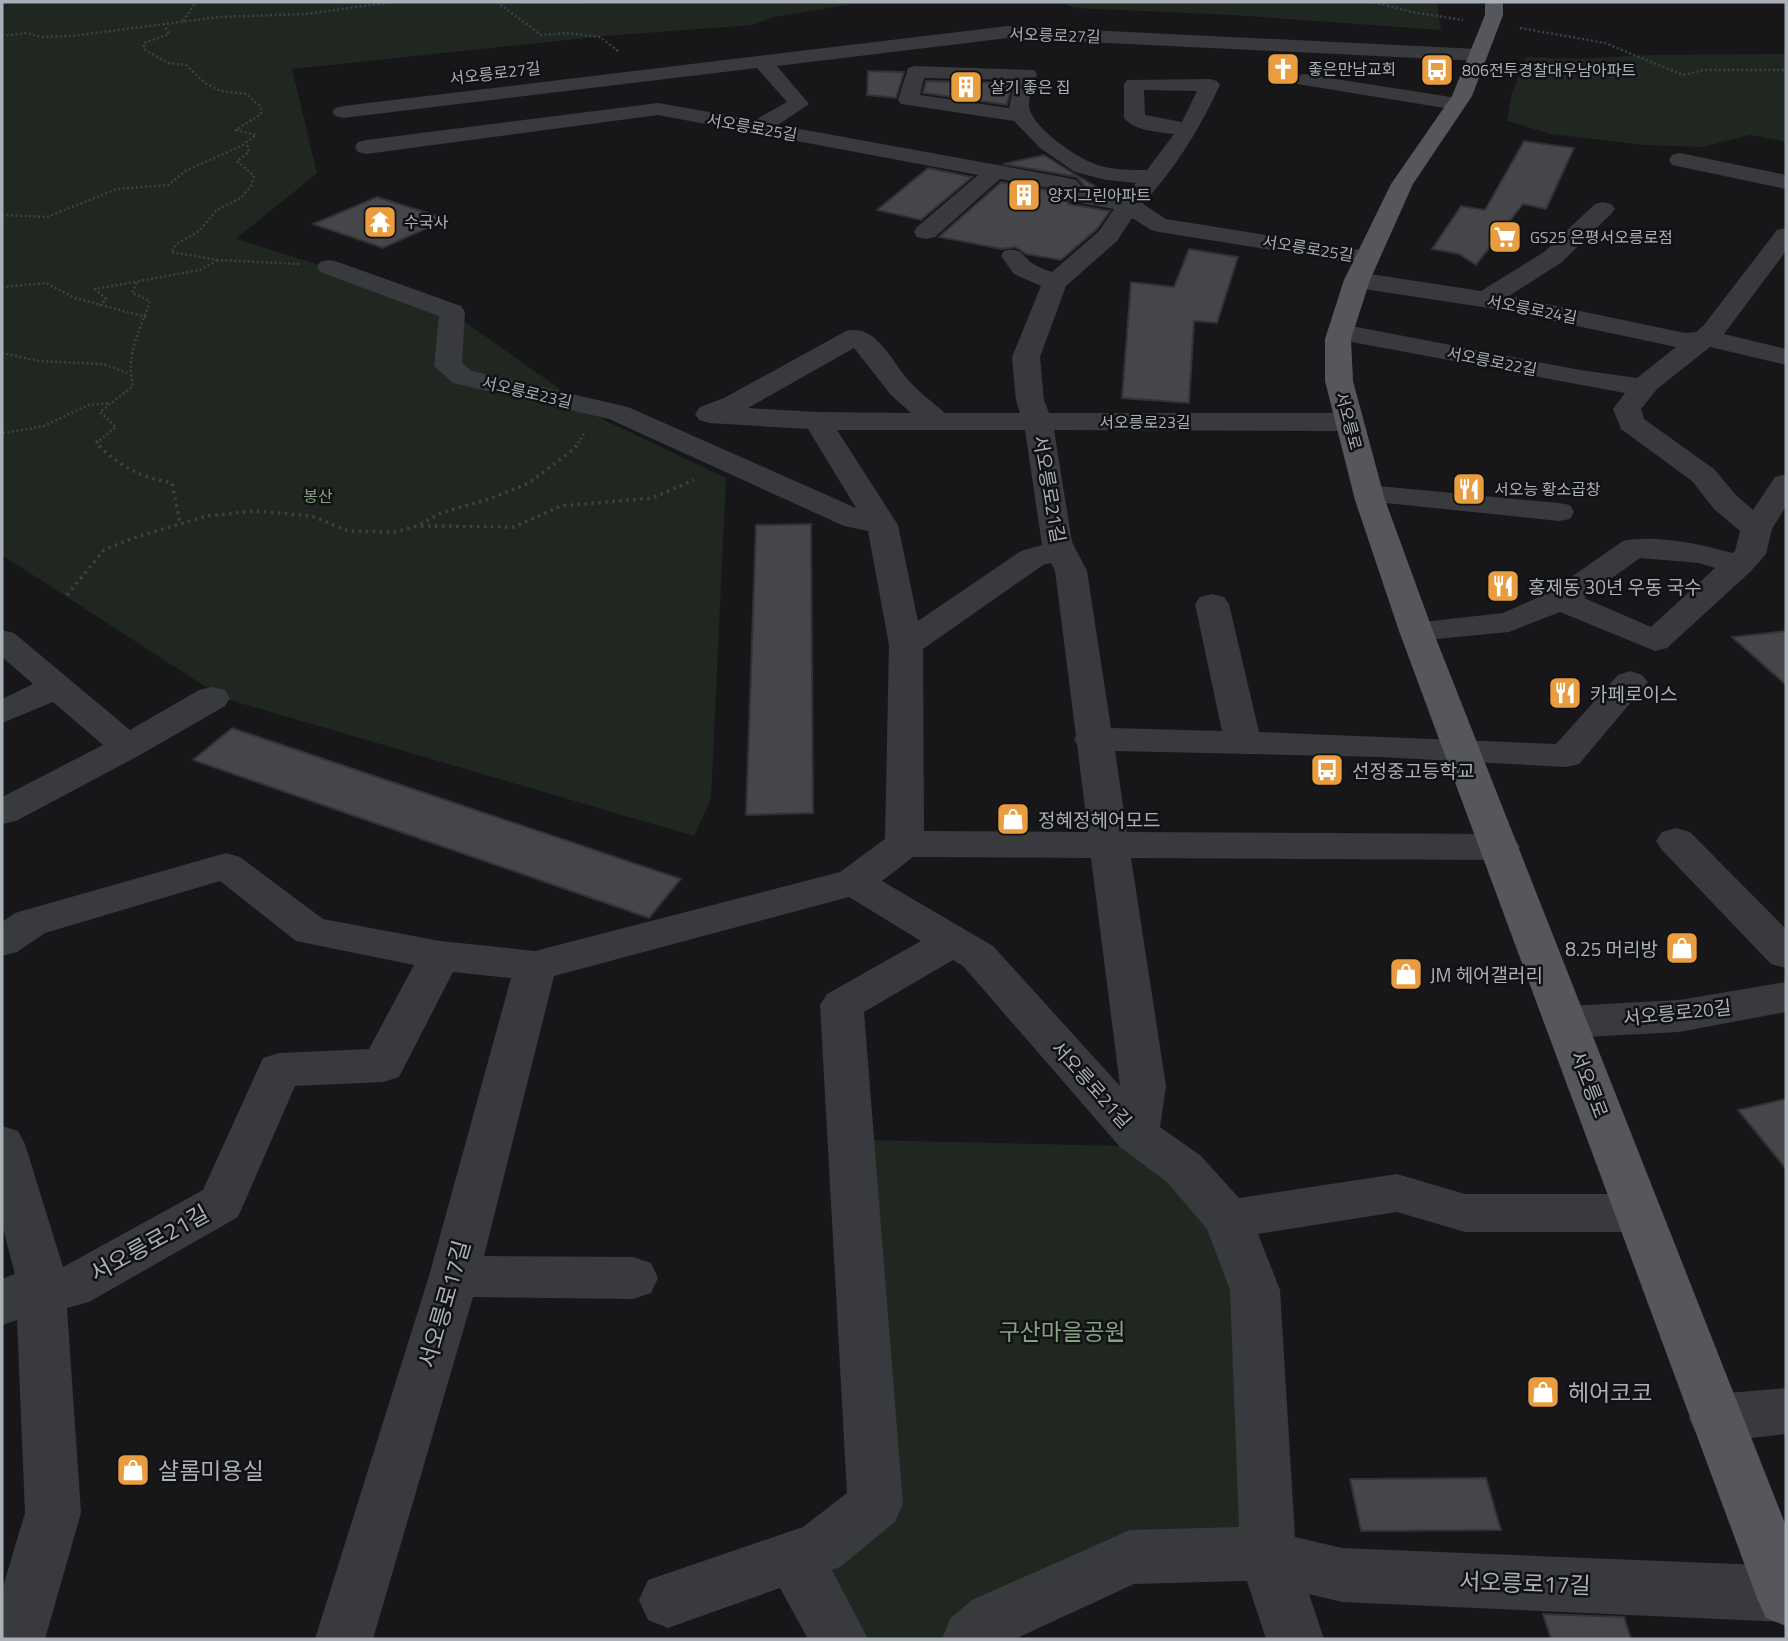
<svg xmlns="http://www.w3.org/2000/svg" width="1788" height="1641" viewBox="0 0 1788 1641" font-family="'Titillium Web','Noto Sans KR',sans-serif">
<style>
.green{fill:#1f2720}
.building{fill:#444649;stroke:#313235;stroke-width:2}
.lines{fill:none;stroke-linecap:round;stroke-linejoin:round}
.path-far1{stroke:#3e4145;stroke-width:2.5;stroke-dasharray:2 2.5;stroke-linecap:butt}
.path{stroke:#3e4145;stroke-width:3.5;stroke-dasharray:2.5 4.5;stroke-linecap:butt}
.minor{fill:#383a3e;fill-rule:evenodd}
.major{fill:#55575d;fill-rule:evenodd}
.labels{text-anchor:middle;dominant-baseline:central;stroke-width:5;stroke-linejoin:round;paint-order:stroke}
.far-street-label{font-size:16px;fill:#aab0b8;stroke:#121214}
.far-poi-label{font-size:16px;fill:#aab0b8;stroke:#121214;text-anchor:start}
.far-park-label{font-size:16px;fill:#84a282;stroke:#121214}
.street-label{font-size:19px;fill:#aab0b8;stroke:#121214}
.poi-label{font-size:19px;fill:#aab0b8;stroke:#121214;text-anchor:start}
.near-street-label{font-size:23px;fill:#aab0b8;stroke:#121214}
.near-park-label{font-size:23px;fill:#84a282;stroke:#121214}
.near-poi-label{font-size:23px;fill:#aab0b8;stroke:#121214;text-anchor:start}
</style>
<rect width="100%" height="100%" fill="#171719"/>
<!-- green -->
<path class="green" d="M 2,2 L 852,2 L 847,5 L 774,17 L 753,25 L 605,36 L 292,69 L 317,173 L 236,239 L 435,301 L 604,420 L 726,478 L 711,799 L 694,836 L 223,698 L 2,555 Z
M 1059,2 L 1437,2 L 1441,30 L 1232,15 L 1075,8 Z
M 1786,54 L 1786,142 L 1750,135 L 1703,147 L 1644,145 L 1551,134 L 1507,121 L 1512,94 L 1526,57 L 1576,59 L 1650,55 Z
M 866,1140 L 1123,1146 L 1171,1184 L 1218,1229 L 1241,1282 L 1252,1548 L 993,1620 L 960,1639 L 863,1639 L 817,1562 L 893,1509 Z"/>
<!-- building -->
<path class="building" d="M 868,71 L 904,72 L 896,98 L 867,95 Z
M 926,81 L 1012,83 L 1007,105 L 923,93 Z
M 1524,141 L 1574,148 L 1546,209 L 1523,204 L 1476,265 L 1459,254 L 1432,249 L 1461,206 L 1485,210 Z
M 1044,155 L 1074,174 L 1104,191 L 1086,188 L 1077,177 L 1003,164 Z
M 928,168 L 972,177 L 921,220 L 877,210 Z
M 1001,182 L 1059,192 L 1069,204 L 1110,211 L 1097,229 L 1061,260 L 1026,254 L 1015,247 L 1002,249 L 939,237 Z
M 377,197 L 447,219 L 383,248 L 313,224 Z
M 1189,249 L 1238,257 L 1217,323 L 1194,321 L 1189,403 L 1122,398 L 1131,282 L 1174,287 Z
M 811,524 L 813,813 L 746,815 L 756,525 Z
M 1786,631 L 1786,685 L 1732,637 Z
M 232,728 L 681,879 L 649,918 L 193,760 Z
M 1786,1099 L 1786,1169 L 1738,1110 Z
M 1486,1478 L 1501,1530 L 1361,1531 L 1350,1479 Z
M 1543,1614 L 1624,1617 L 1631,1639 L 1551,1639 Z"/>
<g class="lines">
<!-- path-far1 -->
<path class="path-far1" d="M 497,2 L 541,35 L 567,33 L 600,37 L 618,51
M 526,2 L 578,2
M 1374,2 L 1412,12 L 1463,20
M 183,21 L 196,2
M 1520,28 L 1605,43 L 1683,75 L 1704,70 L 1786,70
M 2,36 L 26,33 L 41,37 L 72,36 L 219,17 L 306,14 L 392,2
M 247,145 L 249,152 L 237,161 L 254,176 L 251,186 L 242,197 L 217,210 L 199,231 L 177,244 L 171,252 L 218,260 L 300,264
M 2,215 L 47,217 L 117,189 L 169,185 L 185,171 L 241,146 L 256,135 L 236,130 L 261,114 L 261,107 L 246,94 L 221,91 L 205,83 L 186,65 L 168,63 L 144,49 L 144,43 L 169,34 L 163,23
M 2,287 L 46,283 L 75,298 L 146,317
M 100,306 L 106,299 L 95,289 L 200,270 L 218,260
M 2,353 L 39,361 L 103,364 L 128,373
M 2,438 L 4,433 L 44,426 L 88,405 L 110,403
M 96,443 L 116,427 L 100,412 L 133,386 C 125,353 140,332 150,301 L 132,293 L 137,282
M 578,443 L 584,434"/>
<!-- path -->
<path class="path" d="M 98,441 L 96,443 C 119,466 140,477 172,483 L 180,523
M 421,526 L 514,527 L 561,506 L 652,498 L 694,480
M 67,595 L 104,550 L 136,537 L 207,516 L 255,511 L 312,516 L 348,531 L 396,532 L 417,526 L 441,513 L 489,499 L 529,483 L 575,448 L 579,441"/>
<!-- minor -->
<path class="minor" d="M 1008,26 L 1478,49 L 1488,55 L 1478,61 L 1008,38 L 777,66 L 809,104 L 778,125 L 1068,178 L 1076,180 L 1085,190 L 1124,197 L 1136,183 L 1106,180 L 1075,172 L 1040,148 L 1014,121 L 901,104 L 898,100 L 908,68 L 915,66 L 1034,70 L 1037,74 C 1035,83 1028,97 1029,106 C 1031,127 1078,159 1098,165 C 1113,170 1131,170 1147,170 L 1174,134 C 1159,132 1134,131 1124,118 L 1124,84 L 1127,80 L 1210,79 L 1217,81 L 1220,85 C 1200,129 1175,168 1143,204 L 1166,219 L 1367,251 L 1376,253 L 1379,258 L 1376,263 L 1367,265 L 1159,232 L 1151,230 L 1132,218 L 1117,241 L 1066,286 L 1040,357 L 1044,400 L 1049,413 L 1349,413 L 1359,416 L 1363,422 L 1359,428 L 1349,431 L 1054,430 L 1072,542 L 1087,571 L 1111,728 L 1222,731 L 1195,604 L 1200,597 L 1212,594 L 1224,597 L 1229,604 L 1259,732 L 1556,744 L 1618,675 L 1630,671 L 1642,675 L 1648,682 L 1579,764 L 1566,767 L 1380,757 L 1115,751 L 1127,832 L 1500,834 L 1514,838 L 1520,847 L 1514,856 L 1500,860 L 1131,858 L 1166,1086 L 1160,1127 L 1201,1156 L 1239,1198 L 1397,1174 L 1465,1194 L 1639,1194 L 1656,1199 L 1663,1213 L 1656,1227 L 1639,1232 L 1465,1232 L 1397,1212 L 1258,1234 L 1280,1290 L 1295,1537 L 1342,1548 L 1786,1566 L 1786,1622 L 1342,1602 L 1309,1594 L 1324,1639 L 1266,1639 L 1247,1581 L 1241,1581 L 1134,1584 L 1015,1639 L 942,1639 L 950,1619 L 972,1600 L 1130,1530 L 1239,1527 L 1230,1290 L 1207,1229 L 1167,1182 L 1120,1147 L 963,966 L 953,960 L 864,1012 L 903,1504 L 895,1522 L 840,1567 L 832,1570 L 868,1639 L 808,1639 L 780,1588 L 668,1628 L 648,1620 L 639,1600 L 648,1580 L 803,1527 L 847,1493 L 820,1005 L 827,994 L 921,941 L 849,897 L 554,976 L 484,1256 L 633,1257 L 651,1263 L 658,1278 L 651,1293 L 633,1299 L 473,1297 L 373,1639 L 315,1639 L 429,1276 L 511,978 L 453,972 L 399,1077 L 383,1082 L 295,1086 L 238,1217 L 89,1302 L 67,1308 L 81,1513 L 45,1639 L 2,1639 L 2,1590 L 25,1513 L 17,1320 L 2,1325 L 2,1279 L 15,1274 L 2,1225 L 2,1126 L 18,1131 L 25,1144 L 63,1267 L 203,1190 L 263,1058 L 279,1053 L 369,1049 L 414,965 L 296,941 L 220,881 L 45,933 L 17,952 L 2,956 L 2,922 L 15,913 L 226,853 L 240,857 L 323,919 L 440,941 L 535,951 L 840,872 L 885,839 L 889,645 L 868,531 L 844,526 L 609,419 L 453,383 L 434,366 L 439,316 L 320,272 L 317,267 L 320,262 L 329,260 L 338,262 L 461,306 L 465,312 L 462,363 L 472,371 L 628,407 L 856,508 L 808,429 L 709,423 L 699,420 L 695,414 L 700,407 L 724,398 L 846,331 C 878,323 892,364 911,383 C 921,394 934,403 945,413 L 1020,413 L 1016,400 L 1012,357 L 1041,286 L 1014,274 L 1001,256 L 1004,251 C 1022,246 1022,257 1035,265 C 1040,268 1046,270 1052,272 L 1099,231 L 1114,209 L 1069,201 L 1060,190 L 1000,179 L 935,237 L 926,239 L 917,237 L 914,232 L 917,227 L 978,175 L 658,115 L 366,154 L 358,152 L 355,147 L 358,142 L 366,140 L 658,103 L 755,120 L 787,102 L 757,68 L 343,118 L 336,116 L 332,112 L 336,108 L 343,106 ZM 924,78 L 1015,80 L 1009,108 L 920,95 ZM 1144,90 L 1197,91 L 1182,122 L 1145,115 ZM 854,348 L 891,395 L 911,413 L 817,412 L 748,408 ZM 837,430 L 1025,430 L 1042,545 L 1021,551 L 918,621 L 898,525 ZM 1051,563 L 1055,571 L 1076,736 L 1074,739 L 1077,744 L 1088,832 L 924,831 L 923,649 L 1043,565 ZM 913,857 L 1091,858 L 1120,1086 L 993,946 L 882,881 Z
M 1304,74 L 1457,98 L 1464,100 L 1467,104 L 1464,108 L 1457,110 L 1297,84 L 1294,80 L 1297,76 Z
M 1680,153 L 1786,175 L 1786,189 L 1672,165 L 1669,160 L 1672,155 Z
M 1603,202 L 1611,204 L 1615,209 L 1611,214 L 1562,262 L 1509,296 L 1685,333 L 1696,332 L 1704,325 L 1777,230 L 1786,228 L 1786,251 L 1724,334 L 1786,349 L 1786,365 L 1710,347 L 1657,389 L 1641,409 L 1644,419 L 1714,469 L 1736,495 L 1753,510 L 1775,477 L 1786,474 L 1786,506 L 1772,529 L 1766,554 L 1750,572 L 1667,648 L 1655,651 L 1560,612 L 1509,632 L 1416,641 L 1404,638 L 1399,631 L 1404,624 L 1503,613 L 1548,593 L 1623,541 C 1653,534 1702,544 1732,553 L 1735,551 L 1740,531 L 1714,509 L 1692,481 L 1621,429 L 1613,409 L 1625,393 L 1341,340 L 1332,338 L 1328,332 L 1332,326 L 1341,324 L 1580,370 L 1637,378 L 1676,347 L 1502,310 L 1357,288 L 1348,285 L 1344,280 L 1348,275 L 1357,272 L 1481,291 L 1544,252 L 1595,204 ZM 1640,558 L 1699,563 L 1715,568 L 1651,627 L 1584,598 Z
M 1368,485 L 1559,503 L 1570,505 L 1574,512 L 1570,519 L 1559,521 L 1357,500 L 1353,494 L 1357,488 Z
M 2,630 L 14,633 L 130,730 L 199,690 L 212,687 L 225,690 L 230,698 L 225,706 L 140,755 L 16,821 L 2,824 L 2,797 L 103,745 L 53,702 L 2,723 L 2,699 L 33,684 L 2,657 Z
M 1676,828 L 1690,832 L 1786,929 L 1786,968 L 1771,964 L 1662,850 L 1656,841 L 1662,832 Z
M 1786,982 L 1786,1012 L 1679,1032 L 1567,1038 L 1552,1033 L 1545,1022 L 1552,1011 L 1567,1006 L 1679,1000 Z
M 1786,1388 L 1786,1434 L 1716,1442 L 1697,1435 L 1689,1418 L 1697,1401 L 1716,1394 Z"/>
<!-- major -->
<path class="major" d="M 1485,2 L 1503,2 L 1503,15 L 1472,96 L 1413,184 L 1370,280 L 1351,339 L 1353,381 L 1385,500 L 1433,631 L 1786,1526 L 1786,1626 L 1766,1618 L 1757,1598 L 1399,631 L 1355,500 L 1325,381 L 1325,339 L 1344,280 L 1391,184 L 1452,96 L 1485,15 Z"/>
</g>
<!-- icons -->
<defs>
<symbol id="church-square" viewBox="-11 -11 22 22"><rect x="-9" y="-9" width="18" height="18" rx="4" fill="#e99d3f" stroke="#121214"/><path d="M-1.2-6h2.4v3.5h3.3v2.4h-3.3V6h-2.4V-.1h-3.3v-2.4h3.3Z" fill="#fff"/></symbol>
<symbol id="bus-square" viewBox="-11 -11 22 22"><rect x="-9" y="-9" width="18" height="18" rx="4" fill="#e99d3f" stroke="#121214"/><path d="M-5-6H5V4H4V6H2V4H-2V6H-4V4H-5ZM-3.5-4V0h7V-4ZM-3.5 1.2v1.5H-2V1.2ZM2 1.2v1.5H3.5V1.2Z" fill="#fff"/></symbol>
<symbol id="building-square" viewBox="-11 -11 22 22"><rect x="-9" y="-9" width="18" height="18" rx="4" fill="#e99d3f" stroke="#121214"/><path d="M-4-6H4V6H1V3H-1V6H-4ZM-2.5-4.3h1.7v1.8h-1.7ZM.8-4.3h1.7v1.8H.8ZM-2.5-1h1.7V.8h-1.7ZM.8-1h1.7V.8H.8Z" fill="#fff"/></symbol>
<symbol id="temple-square" viewBox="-11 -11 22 22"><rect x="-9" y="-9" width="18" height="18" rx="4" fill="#e99d3f" stroke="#121214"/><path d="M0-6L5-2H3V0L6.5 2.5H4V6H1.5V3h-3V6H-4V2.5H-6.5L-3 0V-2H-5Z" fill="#fff"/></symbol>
<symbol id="supermarket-square" viewBox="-11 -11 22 22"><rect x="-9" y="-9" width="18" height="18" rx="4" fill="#e99d3f" stroke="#121214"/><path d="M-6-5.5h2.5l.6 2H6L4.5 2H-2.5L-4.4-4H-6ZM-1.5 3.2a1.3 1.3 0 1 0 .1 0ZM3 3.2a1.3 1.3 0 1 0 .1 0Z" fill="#fff"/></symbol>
<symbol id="restaurant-square" viewBox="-11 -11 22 22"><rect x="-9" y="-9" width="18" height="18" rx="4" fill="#e99d3f" stroke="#121214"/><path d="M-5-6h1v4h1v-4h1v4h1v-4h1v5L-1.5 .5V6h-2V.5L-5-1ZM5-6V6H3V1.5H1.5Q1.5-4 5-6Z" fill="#fff"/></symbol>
<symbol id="shop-square" viewBox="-11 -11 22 22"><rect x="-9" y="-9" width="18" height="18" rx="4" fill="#e99d3f" stroke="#121214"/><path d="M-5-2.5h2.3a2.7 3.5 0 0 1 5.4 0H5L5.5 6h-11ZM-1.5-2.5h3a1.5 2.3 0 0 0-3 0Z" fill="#fff"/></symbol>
</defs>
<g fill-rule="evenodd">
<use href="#church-square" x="1264" y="50" width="38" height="38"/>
<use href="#bus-square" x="1418" y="51" width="38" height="38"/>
<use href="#building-square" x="947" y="68" width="38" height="38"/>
<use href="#building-square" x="1005" y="176" width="38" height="38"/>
<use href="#temple-square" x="361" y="203" width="38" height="38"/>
<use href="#supermarket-square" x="1486" y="218" width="38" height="38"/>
<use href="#restaurant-square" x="1450" y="470" width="38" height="38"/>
<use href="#restaurant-square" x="1484" y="567" width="38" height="38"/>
<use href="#restaurant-square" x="1546" y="674" width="38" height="38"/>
<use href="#bus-square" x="1308" y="751" width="38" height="38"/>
<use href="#shop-square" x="994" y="800" width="38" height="38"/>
<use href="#shop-square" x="1663" y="929" width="38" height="38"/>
<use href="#shop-square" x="1387" y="955" width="38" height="38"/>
<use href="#shop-square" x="1524" y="1373" width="38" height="38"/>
<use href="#shop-square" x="114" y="1451" width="38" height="38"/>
</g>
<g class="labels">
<!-- far-street labels -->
<g class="far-street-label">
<text transform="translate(1055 35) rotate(2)">서오릉로27길</text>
<text transform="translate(495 73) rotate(-7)">서오릉로27길</text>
<text transform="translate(752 127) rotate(10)">서오릉로25길</text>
<text transform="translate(1308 248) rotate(9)">서오릉로25길</text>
<text transform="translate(1532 309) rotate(11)">서오릉로24길</text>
<text transform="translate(1492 361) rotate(11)">서오릉로22길</text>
<text transform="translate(527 392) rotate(13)">서오릉로23길</text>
<text transform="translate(1349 421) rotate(75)">서오릉로</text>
<text x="1145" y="422">서오릉로23길</text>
</g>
<!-- far-poi labels -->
<g class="far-poi-label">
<text x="1308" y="69">좋은만남교회</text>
<text x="1462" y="70">806전투경찰대우남아파트</text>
<text x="990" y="87">살기 좋은 집</text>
<text x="1048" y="195">양지그린아파트</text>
<text x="404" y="222">수국사</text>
<text x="1530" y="237">GS25 은평서오릉로점</text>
<text x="1494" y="489">서오능 황소곱창</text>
</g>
<!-- far-park labels -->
<g class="far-park-label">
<text x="318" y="496">봉산</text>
</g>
<!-- street labels -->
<g class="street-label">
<text transform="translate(1050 489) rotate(80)">서오릉로21길</text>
<text transform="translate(1677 1012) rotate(-6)">서오릉로20길</text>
<text transform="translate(1092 1084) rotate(48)">서오릉로21길</text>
<text transform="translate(1590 1084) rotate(69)">서오릉로</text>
</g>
<!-- poi labels -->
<g class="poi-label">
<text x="1528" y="586">홍제동 30년 우동 국수</text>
<text x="1590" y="693">카페로이스</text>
<text x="1352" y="770">선정중고등학교</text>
<text x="1038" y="819">정혜정헤어모드</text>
<text x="1658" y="948" text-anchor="end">8.25 머리방</text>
<text x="1430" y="974">JM 헤어갤러리</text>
</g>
<!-- near-street labels -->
<g class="near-street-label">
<text transform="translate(149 1243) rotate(-29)">서오릉로21길</text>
<text transform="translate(444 1304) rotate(-74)">서오릉로17길</text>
<text transform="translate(1525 1583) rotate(2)">서오릉로17길</text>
</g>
<!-- near-park labels -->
<g class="near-park-label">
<text x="1062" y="1331">구산마을공원</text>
</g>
<!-- near-poi labels -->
<g class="near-poi-label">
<text x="1568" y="1392">헤어코코</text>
<text x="158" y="1470">샬롬미용실</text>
</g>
</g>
<!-- border -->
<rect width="1788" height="1641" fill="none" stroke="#aab0b8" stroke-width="7"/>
</svg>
